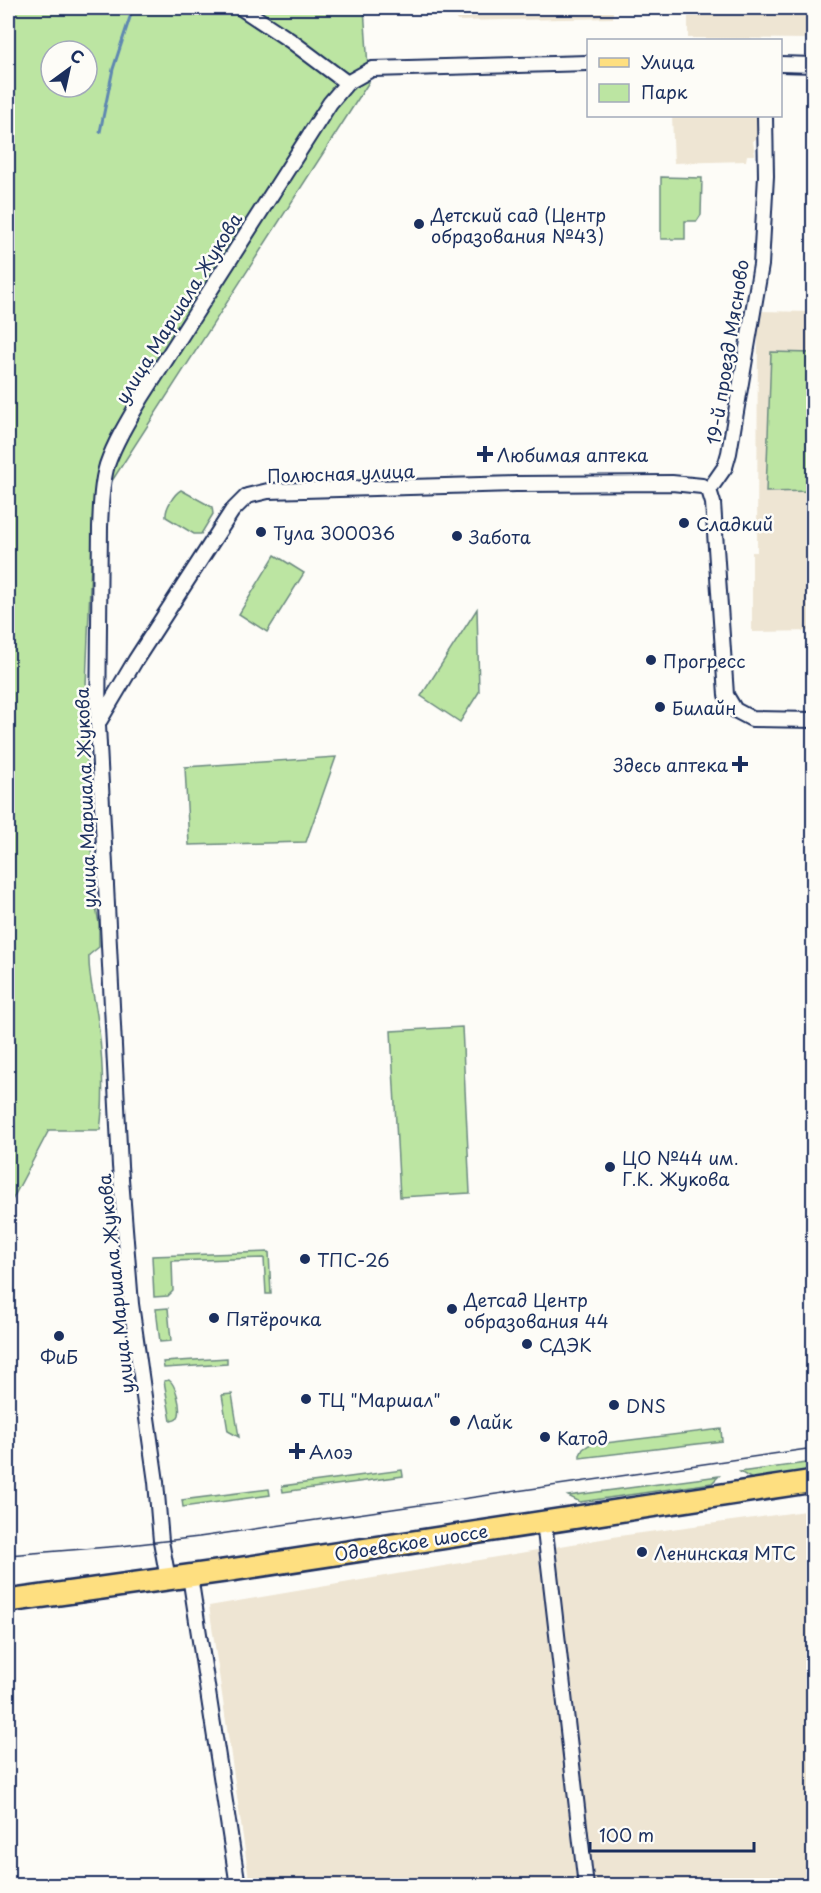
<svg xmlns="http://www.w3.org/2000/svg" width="821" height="1893" viewBox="0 0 821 1893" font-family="'Playpen Sans',sans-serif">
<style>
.built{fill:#eee5d3}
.green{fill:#bce5a2;stroke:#6c8a80;stroke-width:1.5;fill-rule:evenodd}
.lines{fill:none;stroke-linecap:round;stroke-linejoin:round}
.stream{stroke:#5e88b1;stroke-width:3}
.street-casing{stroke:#1b2f5e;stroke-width:18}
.primary-casing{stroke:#1b2f5e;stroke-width:26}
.street{stroke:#fdfcf7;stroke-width:14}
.primary{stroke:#fedf80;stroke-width:21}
.tram{stroke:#1b2f5e;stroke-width:1.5}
.poi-dot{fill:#1b2f5e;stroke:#fdfcf7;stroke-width:2}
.labels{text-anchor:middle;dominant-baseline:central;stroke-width:5;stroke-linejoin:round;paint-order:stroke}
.poi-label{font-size:18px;fill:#1b2f5e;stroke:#fdfcf7;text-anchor:start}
.street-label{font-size:18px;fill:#1b2f5e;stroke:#fdfcf7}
</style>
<rect width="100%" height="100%" fill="#fdfcf7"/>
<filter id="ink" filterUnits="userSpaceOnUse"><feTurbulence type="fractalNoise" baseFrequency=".0167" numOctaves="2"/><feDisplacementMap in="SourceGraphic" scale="12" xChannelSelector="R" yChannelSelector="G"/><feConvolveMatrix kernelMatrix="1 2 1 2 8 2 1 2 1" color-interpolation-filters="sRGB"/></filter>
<g filter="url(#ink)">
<!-- built -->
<path class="built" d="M 457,8 L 613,8 L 613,18 L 457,21 Z
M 688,8 L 813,8 L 813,39 L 688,38 Z
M 672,116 L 757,116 L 758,135 L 753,141 L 755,155 L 747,155 L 746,161 L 674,163 Z
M 758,311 L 813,312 L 813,631 L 752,632 L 752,552 L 757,552 Z
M 813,1510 L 813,1885 L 250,1885 L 209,1606 L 619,1536 Z"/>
<!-- green -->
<path class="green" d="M 8,8 L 364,8 L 369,82 L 108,487 L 105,554 L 91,562 L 85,710 L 93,892 L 99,923 L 99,947 L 89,955 C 88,976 94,995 97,1015 C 102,1048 105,1097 100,1130 L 49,1130 L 10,1204 L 8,1204 ZM 51,51 L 87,51 L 87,87 L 51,87 Z
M 661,177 L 702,178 L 701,215 L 697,221 L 685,221 L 685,239 L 661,239 Z
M 771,352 L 813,353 L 813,491 L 766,492 Z
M 181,490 L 212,507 L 213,514 L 201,534 L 194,534 L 166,517 C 165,508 174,494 181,490 Z
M 275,555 L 304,573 L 267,632 L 239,614 Z
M 477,609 L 479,692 L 460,722 L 421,696 Z
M 336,757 L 306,842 L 189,845 L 185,767 Z
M 462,1027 L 470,1193 L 400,1197 L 391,1031 Z
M 269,1252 L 271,1294 L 266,1294 L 264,1258 L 172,1261 L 173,1291 L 168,1296 L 154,1297 L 152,1256 Z
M 168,1308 L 171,1341 L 160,1342 L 156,1309 Z
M 227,1358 L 227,1364 L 164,1368 L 163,1362 Z
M 169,1380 C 176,1385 181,1406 179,1415 C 177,1420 175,1420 171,1421 L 164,1381 Z
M 232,1394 L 239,1437 L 228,1431 L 222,1395 Z
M 721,1429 L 722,1441 L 580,1458 L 580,1455 L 583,1449 L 589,1445 Z
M 813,1462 L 813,1470 L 752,1479 L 740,1472 Z
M 402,1470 L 403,1476 L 283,1492 L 282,1486 Z
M 719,1476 L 712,1483 L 580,1502 L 568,1496 Z
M 269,1489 L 270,1495 L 183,1507 L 182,1500 Z"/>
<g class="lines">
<!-- stream -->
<path class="stream" d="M 100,132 L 113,69 L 133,8"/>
<defs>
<path id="street" d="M 241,8 L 291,41 L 347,83
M 780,64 L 814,65
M 709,490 L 725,467 L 729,453 L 761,265 L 766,176 L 765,116
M 709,490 L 713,503 L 726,695 L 735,710 L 752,719 L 814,720
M 100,720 L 135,661 L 232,511 L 247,496 L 268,491 L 516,484 L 672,483 L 702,486 L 709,490
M 544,1522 L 586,1886
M 190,1576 L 238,1886
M 168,1579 L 161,1541 L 156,1482 L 131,1304 L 120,1166 L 98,725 L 100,527 C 101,507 101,485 107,465 C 115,442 129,419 142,397 L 330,103 L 347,83 L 372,69 L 588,63"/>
<path id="primary" d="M 8,1601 L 224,1571 L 814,1481"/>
</defs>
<!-- street casing -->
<use href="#street" class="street-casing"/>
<!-- primary casing -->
<use href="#primary" class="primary-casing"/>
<!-- street -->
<use href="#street" class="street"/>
<!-- primary -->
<use href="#primary" class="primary"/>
<!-- tram -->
<path class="tram" d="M 8,1555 L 121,1546 L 199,1537 L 814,1448"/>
</g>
</g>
<!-- markers -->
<g class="poi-dot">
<circle cx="419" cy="224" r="6"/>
<path d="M482 445h6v6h6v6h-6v6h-6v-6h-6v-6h6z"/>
<circle cx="684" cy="523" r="6"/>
<circle cx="261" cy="532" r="6"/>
<circle cx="457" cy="536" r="6"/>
<circle cx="651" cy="660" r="6"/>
<circle cx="660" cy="707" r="6"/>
<path d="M737 755h6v6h6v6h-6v6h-6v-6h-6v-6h6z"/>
<circle cx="610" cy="1167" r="6"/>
<circle cx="305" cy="1259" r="6"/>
<circle cx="452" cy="1309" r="6"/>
<circle cx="214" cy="1318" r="6"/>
<circle cx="59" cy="1336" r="6"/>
<circle cx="527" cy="1344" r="6"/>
<circle cx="306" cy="1399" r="6"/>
<circle cx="614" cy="1405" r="6"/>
<circle cx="455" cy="1421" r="6"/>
<circle cx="545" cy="1437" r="6"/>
<path d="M294 1442h6v6h6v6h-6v6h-6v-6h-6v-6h6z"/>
<circle cx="642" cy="1552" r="6"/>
</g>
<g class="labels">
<!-- poi labels -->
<g class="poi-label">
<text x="431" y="214">Детский сад (Центр<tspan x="431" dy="21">образования №43)</tspan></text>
<text x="497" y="454">Любимая аптека</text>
<text x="696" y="523">Сладкий</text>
<text x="273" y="532">Тула 300036</text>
<text x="469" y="536">Забота</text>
<text x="663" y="660">Прогресс</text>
<text x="672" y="707">Билайн</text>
<text x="728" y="764" text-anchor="end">Здесь аптека</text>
<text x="622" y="1157">ЦО №44 им.<tspan x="622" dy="21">Г.К. Жукова</tspan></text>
<text x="317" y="1259">ТПС-26</text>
<text x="464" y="1299">Детсад Центр<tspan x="464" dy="21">образования 44</tspan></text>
<text x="226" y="1318">Пятёрочка</text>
<text x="539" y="1344">СДЭК</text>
<text x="59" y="1356" text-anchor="middle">ФиБ</text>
<text x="318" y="1399">ТЦ "Маршал"</text>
<text x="626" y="1405">DNS</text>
<text x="467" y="1421">Лайк</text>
<text x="557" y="1437">Катод</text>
<text x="309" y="1451">Алоэ</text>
<text x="654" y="1552">Ленинская МТС</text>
</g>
<!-- street labels -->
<g class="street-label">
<text transform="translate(178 308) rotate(-58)">улица Маршала Жукова</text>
<text transform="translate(727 352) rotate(-81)">19-й проезд Мясново</text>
<text transform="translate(341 473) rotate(-2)">Полюсная улица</text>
<text transform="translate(85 798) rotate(-92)">улица Маршала Жукова</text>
<text transform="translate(115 1284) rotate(-96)">улица Маршала Жукова</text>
<text transform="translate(411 1542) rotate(-9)">Одоевское шоссе</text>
</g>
</g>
<!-- margin -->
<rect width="821" height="1893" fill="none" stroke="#fdfcf7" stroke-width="30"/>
<rect x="15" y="15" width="791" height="1863" fill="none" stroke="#1b2f5e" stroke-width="2" filter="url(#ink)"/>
<!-- legend -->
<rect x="587" y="39" width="195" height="78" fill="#fdfcf7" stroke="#a3aaba" stroke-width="1.5"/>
<rect x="599" y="58" width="30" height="9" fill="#fedf80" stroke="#a3aaba" stroke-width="1.5"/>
<text x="641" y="69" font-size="18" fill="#1b2f5e">Улица</text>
<rect x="599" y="84" width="30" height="18" fill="#bce5a2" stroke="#a3aaba" stroke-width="1.5"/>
<text x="641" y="99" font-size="18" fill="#1b2f5e">Парк</text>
<!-- north arrow -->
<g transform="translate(69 69) rotate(33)"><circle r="28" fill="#fdfcf7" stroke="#a3aaba" stroke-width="1.5"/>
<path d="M0-4.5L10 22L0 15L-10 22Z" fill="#1b2f5e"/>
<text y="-9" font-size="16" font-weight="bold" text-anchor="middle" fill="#1b2f5e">С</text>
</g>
<!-- scale -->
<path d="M590 1842v9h164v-9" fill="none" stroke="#1b2f5e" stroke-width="3"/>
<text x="599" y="1842" font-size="18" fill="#1b2f5e" stroke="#fdfcf7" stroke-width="4.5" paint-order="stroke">100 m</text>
</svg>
